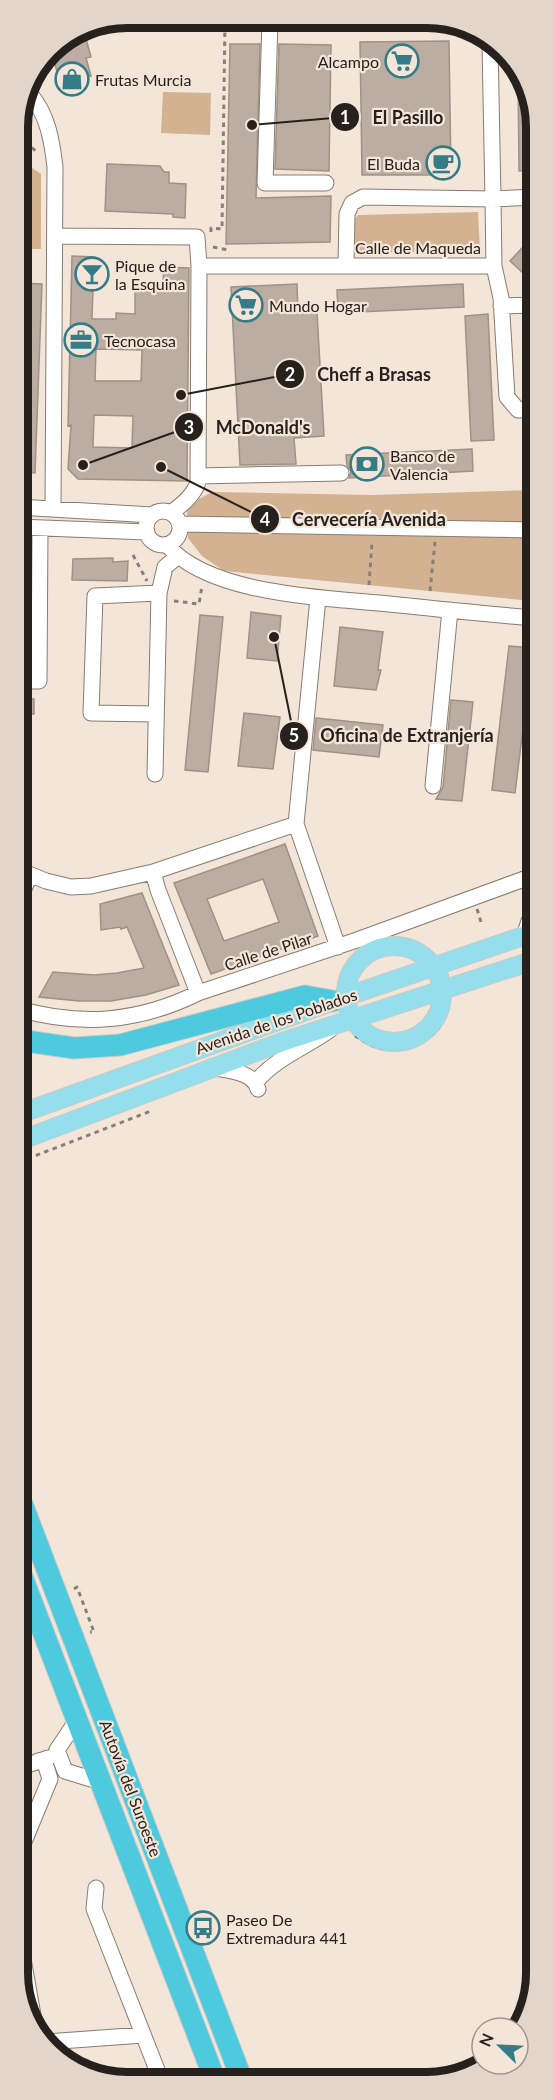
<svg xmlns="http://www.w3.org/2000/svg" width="554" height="2100" viewBox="0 0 554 2100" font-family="Lato,sans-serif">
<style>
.green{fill:#d3b292}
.building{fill:#bbada1;stroke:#9f9285;stroke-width:1.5;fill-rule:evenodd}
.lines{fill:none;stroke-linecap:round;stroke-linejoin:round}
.minor-casing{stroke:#897c70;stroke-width:17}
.major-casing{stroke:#cbcac9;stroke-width:20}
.highway-casing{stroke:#cbcac9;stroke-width:23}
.path{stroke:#887f76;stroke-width:3;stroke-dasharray:4.5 4.5;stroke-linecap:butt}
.minor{stroke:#fff;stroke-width:15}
.major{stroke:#94dfeb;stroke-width:18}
.highway{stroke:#4dcadd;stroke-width:21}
.labels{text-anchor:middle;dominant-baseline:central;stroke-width:4.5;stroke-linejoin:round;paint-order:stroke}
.poi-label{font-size:16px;fill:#26211c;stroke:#f3e5d8;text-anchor:start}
.street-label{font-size:16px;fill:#26211c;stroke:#f3e5d8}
.rim{fill:none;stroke:#26211c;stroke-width:8}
.leader{fill:none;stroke:#26211c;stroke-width:2}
.callout-dot{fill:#26211c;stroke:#f3e5d8;stroke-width:2}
.mark-label{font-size:18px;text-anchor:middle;font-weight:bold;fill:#fff}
.callout-label{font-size:18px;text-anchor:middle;font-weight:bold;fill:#26211c;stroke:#f3e5d8;stroke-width:4.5;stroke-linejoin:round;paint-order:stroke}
</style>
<rect width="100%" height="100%" fill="#f3e5d8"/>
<!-- green -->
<path class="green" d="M 163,92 L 211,93 L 210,135 L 161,133 Z
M 18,158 L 41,174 L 41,249 L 18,249 Z
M 478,212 L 480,251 L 354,253 L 353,222 L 358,215 Z
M 535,490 L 535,589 L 532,601 L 224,571 L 202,556 L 188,538 L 187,511 L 199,499 L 212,492 L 372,495 Z"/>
<!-- building -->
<path class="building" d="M 83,28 L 91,57 L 86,58 L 91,76 L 73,81 L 75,90 L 63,93 L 54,61 L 58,60 L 55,47 Z
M 449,41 L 451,175 L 362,175 L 360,42 Z
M 230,44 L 260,44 L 256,198 L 331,196 L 330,242 L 226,244 Z
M 279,44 L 331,45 L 329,171 L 275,169 Z
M 518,75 L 535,113 L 535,170 L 519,171 Z
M 107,164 L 160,166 L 164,172 L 169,172 L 169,183 L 186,184 L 185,218 L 173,217 L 173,214 L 105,211 Z
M 535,234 L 535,284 L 510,261 Z
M 72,256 L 94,257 L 92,319 L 116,319 L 116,313 L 135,314 L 135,288 L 141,288 L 141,283 L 163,283 L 164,267 L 189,268 L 187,481 L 78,479 L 68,469 L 71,425 L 68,426 ZM 96,349 L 142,350 L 141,381 L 95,381 ZM 94,415 L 133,416 L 132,448 L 93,447 Z
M 18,283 L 42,284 L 35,473 L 18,472 Z
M 297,284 L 298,313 L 317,312 L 324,436 L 294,438 L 296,464 L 240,465 L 231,287 Z
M 463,284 L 464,307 L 338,313 L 337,290 Z
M 488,314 L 494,440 L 471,441 L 465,316 Z
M 535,446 L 535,482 L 525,483 L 524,447 Z
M 472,449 L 473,471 L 349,478 L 351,472 L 347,465 L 346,455 Z
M 113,558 L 113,562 L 128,561 L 127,581 L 72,580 L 73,559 Z
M 251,612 L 281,616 L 277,661 L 247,658 Z
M 200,615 L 223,617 L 208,772 L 185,770 Z
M 340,627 L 383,632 L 378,670 L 381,670 L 376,690 L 334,686 Z
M 509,646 L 533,648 L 515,793 L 492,790 Z
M 18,699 L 34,699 L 34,714 L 18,714 Z
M 451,700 L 473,702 L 462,801 L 436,799 L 443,787 Z
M 244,713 L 280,717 L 273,769 L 238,766 Z
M 316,718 L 383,725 L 379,757 L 313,750 Z
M 285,844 L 318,936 L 211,974 L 174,883 ZM 263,879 L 279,922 L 224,941 L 207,899 Z
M 142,893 L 179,985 L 146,995 L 111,1001 L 79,1001 L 39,997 L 53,972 L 94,975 L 117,973 L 144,968 L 127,927 L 121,929 L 120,927 L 101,930 L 100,904 Z"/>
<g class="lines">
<defs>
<path id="minor" d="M 270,20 L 265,183 L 326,183
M 490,44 L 493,199 L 535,197
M 30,94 C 48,115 52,141 55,167 L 53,509
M 55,236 L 197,237 L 199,266 L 198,482 C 194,495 183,504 172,512
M 199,266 L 494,266 L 493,199 L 363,197 L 352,203 L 347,214 L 346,265
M 494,266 L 501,298 L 507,397 L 518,410 L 535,409
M 501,306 L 535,305
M 198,476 L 341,473
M 18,507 L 152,515
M146 528a17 17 0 1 1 34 0a17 17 0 1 1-34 0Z
M 180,524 L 535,530
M 18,527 L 147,532
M 167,545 C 209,595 327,598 389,604 C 437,609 486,614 535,618
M 318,598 L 296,824 L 338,947
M 18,681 L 39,681 L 40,528
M 156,714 L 91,713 L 95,596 L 159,593
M 155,774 L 159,593 L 165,567 L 177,557
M 433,786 L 450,610
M 19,870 L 46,881 L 71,887 L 91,886 L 153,872 L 296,824
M 153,872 L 158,890 L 198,993
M 19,900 L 30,875
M 524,936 L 529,921 L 535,919
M 19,1009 C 82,1027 139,1022 198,993 L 357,940 L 535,875
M 211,1067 C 227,1071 253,1071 258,1089
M 256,1082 C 275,1058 307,1047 331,1029
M 77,1720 L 57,1750 L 65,1771 L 101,1782
M 19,1768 L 48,1758
M 19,1854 L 50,1779 L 45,1763 L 38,1761
M 96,1888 L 94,1909 L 161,2080
M 19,1936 L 33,2015
M 46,2042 L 143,2035"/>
<path id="major" d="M346 994a48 48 0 1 1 96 0a48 48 0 1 1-96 0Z
M 19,1114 L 345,997 L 535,932
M 19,1141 L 282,1042 L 535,960"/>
<path id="highway" d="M 19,1040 L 74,1048 L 120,1045 L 305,996 L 333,1001
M 19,1496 L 242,2080
M 19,1569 L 215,2080"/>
</defs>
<!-- minor casing -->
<use href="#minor" class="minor-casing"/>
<!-- major casing -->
<use href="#major" class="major-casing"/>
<!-- highway casing -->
<use href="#highway" class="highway-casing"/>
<!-- path -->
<path class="path" d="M 18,136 L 37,152
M 211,232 L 211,228 L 222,229 L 225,23
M 213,247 L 228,250 L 228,251
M 133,555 L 147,581
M 18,580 L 23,580
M 369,585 L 372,542
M 430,591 L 435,542
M 174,601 L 199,604 L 202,586
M 477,909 L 481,922
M 355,1036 C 363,1040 371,1046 381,1048 C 398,1052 428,1042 438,1028 C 442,1021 444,1012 447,1005
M 19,1162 L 151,1111
M 74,1589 L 77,1587 L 94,1632 L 90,1632
M 19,1632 L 21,1631"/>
<!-- minor -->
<use href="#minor" class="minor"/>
<!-- major -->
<use href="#major" class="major"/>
<!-- highway -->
<use href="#highway" class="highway"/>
</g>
<!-- icons -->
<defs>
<symbol id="supermarket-ring" viewBox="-11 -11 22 22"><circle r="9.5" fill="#f3e5d8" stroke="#357c87" stroke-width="1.5"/><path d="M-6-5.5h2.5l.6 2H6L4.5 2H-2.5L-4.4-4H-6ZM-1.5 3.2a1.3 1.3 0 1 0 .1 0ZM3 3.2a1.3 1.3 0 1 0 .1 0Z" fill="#357c87"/></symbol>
<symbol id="shop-ring" viewBox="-11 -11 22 22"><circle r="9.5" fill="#f3e5d8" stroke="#357c87" stroke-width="1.5"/><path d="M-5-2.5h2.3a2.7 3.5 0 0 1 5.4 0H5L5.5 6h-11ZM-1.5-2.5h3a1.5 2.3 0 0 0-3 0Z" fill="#357c87"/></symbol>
<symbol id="cafe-ring" viewBox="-11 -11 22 22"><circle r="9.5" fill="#f3e5d8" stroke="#357c87" stroke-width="1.5"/><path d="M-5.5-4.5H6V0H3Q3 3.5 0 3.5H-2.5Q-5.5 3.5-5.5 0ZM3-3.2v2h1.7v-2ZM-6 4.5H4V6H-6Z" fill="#357c87"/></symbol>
<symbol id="bar-ring" viewBox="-11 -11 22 22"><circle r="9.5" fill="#f3e5d8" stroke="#357c87" stroke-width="1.5"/><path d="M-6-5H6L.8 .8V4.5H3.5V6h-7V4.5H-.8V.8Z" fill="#357c87"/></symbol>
<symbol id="office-ring" viewBox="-11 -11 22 22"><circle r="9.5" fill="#f3e5d8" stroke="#357c87" stroke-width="1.5"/><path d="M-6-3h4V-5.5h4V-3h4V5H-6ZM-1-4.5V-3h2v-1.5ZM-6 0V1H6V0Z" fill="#357c87"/></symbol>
<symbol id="bank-ring" viewBox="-11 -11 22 22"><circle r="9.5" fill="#f3e5d8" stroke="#357c87" stroke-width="1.5"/><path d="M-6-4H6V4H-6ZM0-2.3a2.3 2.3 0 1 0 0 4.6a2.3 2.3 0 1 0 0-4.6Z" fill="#357c87"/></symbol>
<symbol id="bus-ring" viewBox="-11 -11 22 22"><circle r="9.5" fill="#f3e5d8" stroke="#357c87" stroke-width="1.5"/><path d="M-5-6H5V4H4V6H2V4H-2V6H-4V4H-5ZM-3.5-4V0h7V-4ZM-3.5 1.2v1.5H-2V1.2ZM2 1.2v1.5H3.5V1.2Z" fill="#357c87"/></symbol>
</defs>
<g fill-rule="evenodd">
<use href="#supermarket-ring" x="383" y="42" width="38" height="38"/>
<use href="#shop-ring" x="53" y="60" width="38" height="38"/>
<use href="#cafe-ring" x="424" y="144" width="38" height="38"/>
<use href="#bar-ring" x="73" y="255" width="38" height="38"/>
<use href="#supermarket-ring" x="227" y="286" width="38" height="38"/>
<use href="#office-ring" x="62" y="321" width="38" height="38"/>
<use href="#bank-ring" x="348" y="445" width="38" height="38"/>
<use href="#bus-ring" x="184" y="1909" width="38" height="38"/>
</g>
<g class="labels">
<!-- poi labels -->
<g class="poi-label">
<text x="379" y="61" text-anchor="end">Alcampo</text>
<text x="95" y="79">Frutas Murcia</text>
<text x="420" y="163" text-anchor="end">El Buda</text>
<text x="115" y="265">Pique de<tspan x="115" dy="18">la Esquina</tspan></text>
<text x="269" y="305">Mundo Hogar</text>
<text x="104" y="340">Tecnocasa</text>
<text x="390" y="455">Banco de<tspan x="390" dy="18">Valencia</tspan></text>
<text x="226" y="1919">Paseo De<tspan x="226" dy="18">Extremadura 441</tspan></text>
</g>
<!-- street labels -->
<g class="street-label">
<text x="418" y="247">Calle de Maqueda</text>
<text transform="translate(268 951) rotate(-18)">Calle de Pilar</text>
<text transform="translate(276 1021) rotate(-19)">Avenida de los Poblados</text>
<text transform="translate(131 1788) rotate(69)">Autovía del Suroeste</text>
</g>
</g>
<!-- crop -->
<path d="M0 0H554V2100H0ZM127 28H427A99 99 0 0 1 526 127V1973A99 99 0 0 1 427 2072H127A99 99 0 0 1 28 1973V127A99 99 0 0 1 127 28Z" fill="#e3d5c9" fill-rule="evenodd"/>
<path class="rim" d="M127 28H427A99 99 0 0 1 526 127V1973A99 99 0 0 1 427 2072H127A99 99 0 0 1 28 1973V127A99 99 0 0 1 127 28Z"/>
<!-- callouts -->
<path class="leader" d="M252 125L345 117M181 395L290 374M83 465L189 427M161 467L265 519M274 637L294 736"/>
<g class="callout-dot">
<circle cx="252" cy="125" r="6"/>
<circle cx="181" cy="395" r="6"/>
<circle cx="83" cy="465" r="6"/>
<circle cx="161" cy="467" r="6"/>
<circle cx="274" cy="637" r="6"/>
<circle cx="345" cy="117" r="15"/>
<circle cx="290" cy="374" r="15"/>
<circle cx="189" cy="427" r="15"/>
<circle cx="265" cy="519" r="15"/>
<circle cx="294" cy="736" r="15"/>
</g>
<g class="mark-label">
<text x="345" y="124">1</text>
<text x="290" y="381">2</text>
<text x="189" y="434">3</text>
<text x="265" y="526">4</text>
<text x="294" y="742">5</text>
</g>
<g class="callout-label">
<text x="408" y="124">El Pasillo</text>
<text x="374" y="381">Cheff a Brasas</text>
<text x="263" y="434">McDonald's</text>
<text x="369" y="526">Cervecería Avenida</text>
<text x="407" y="742">Oficina de Extranjería</text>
</g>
<!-- north arrow -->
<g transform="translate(500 2046) rotate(294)"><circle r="28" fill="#f3e5d8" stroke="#a1978d" stroke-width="1.5"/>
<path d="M0-4.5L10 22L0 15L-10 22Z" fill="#357c87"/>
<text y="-9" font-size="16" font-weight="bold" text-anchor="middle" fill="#26211c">N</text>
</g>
</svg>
